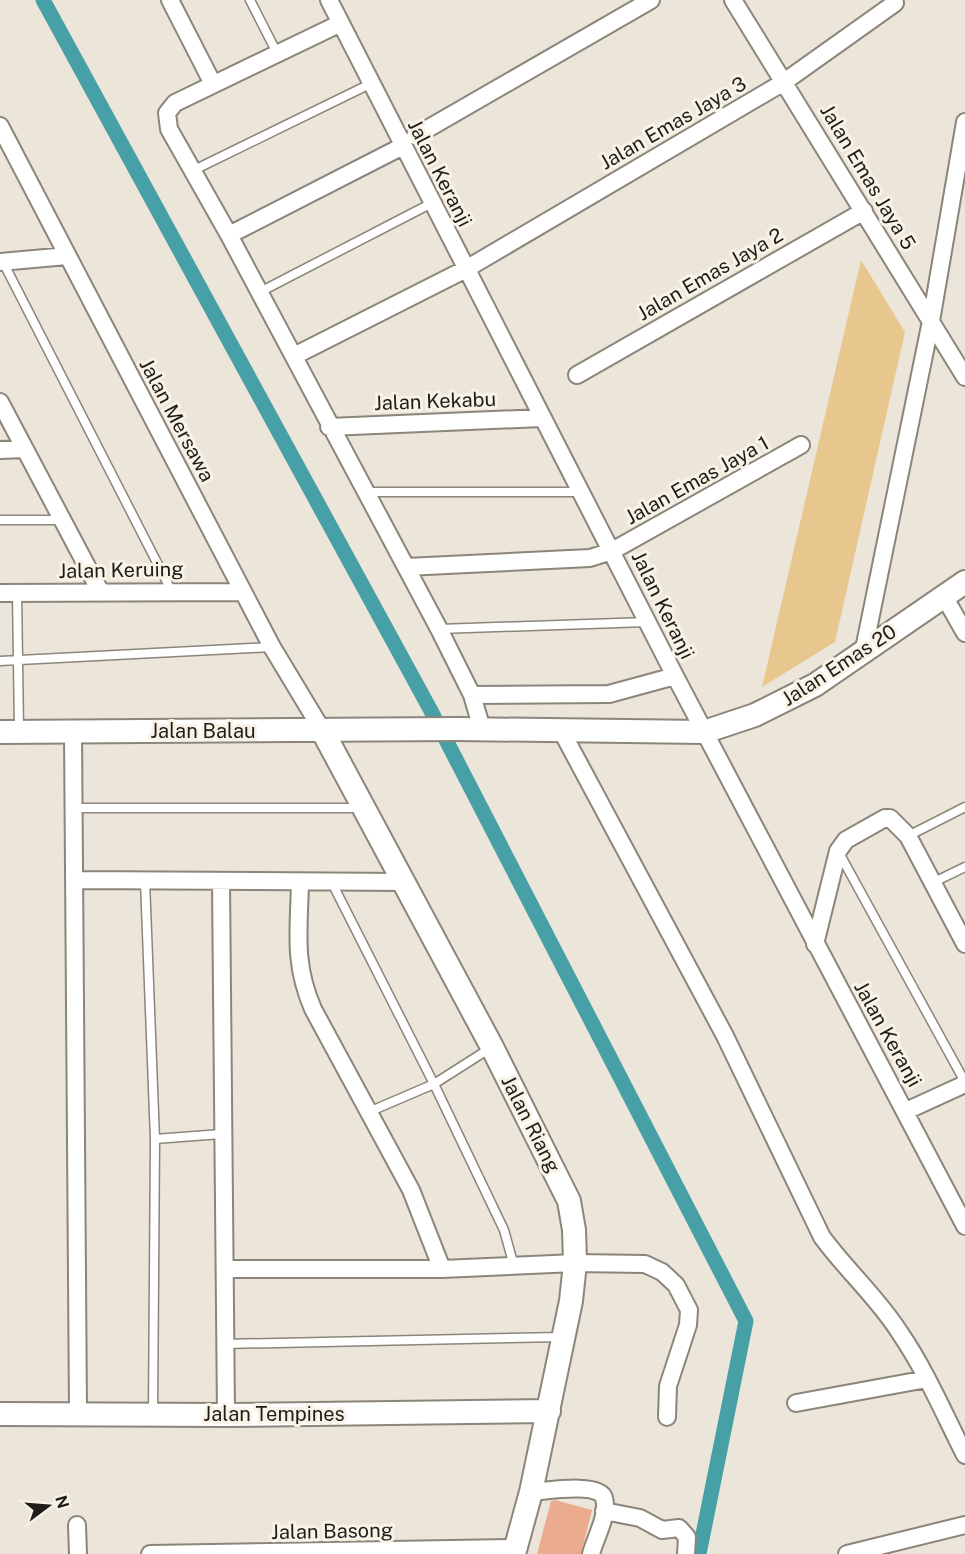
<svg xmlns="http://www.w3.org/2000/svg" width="965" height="1554" viewBox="0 0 965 1554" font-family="'Public Sans',sans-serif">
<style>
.grass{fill:#e8c78e}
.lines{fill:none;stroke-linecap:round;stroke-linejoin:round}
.canal{stroke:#48a0a7;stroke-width:15}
.building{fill:#eaab8f}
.lane-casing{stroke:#8b857a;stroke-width:11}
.street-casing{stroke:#8b857a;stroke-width:20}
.secondary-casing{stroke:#8b857a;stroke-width:26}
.lane{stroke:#fff;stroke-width:8}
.street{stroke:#fff;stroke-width:16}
.secondary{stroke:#fff;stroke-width:22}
.labels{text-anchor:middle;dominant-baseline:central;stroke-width:6;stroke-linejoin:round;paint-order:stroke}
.street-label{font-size:20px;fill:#1f1d19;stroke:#f9f2e6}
</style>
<rect width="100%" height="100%" fill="#ece5d9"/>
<!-- grass -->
<path class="grass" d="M 861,260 L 905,332 L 835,642 L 762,687 Z"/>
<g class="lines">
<!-- canal -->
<path class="canal" d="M 43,0 L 430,709 L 746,1321 L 699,1554"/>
</g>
<!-- building -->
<path class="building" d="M 555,1500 L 592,1510 L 581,1554 L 537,1554 L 551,1501 Z"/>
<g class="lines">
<defs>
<path id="lane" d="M 250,0 L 278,55
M 192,171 L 370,84
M 3,262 L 171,590
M 258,293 L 432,203
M 366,492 L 581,492
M 0,520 L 62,520
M 17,592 L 19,730
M 439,629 L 647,622
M 0,661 L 272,647
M 73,808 L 362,808
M 908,836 L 965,807
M 838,851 L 965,1082
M 145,881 L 155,1139 L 153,1414
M 332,883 L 434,1084 L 504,1230 L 514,1266
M 932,883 L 965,867
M 371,1111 L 434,1084 L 492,1047
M 155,1139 L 221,1134
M 224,1344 L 562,1337"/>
<path id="street" d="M 170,0 L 213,84
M 329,0 L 675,676 L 965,1226
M 733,0 L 965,377
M 341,23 L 175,103 L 167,113 L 169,129 L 229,235 L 439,629 L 472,695 L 482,729
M 0,126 L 272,647 L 322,730
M 415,136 L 651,0
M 229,235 L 403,146
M 0,262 L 67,256
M 294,356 L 466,269 L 784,82 L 895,3
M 577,375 L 864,211
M 0,402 L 100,591
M 329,427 L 542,418
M 0,450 L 25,449
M 406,567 L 590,558 L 612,551 L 801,445
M 0,593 L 243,592
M 944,596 L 965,633
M 864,649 L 931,321 L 965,122
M 472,695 L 609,694 L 675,676
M 561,730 L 725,1036 L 822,1237 C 847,1271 878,1298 900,1333 C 926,1371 944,1414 965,1455
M 73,731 L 78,1413
M 75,880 L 406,882
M 221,882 L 226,1415
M 300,882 C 299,931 293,963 313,1009 L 411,1190 L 442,1269
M 815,944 L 838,851 L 846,840 L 885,818 L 890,818 L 908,836 L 965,944
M 906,1111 L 965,1084
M 225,1269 L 442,1269 L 575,1263 L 645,1264 L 662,1272 L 676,1285 L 689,1310 L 688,1325 L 668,1386 L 667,1417
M 796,1403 L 927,1379
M 531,1492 C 546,1491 600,1482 604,1498 C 609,1514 595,1539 591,1554
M 604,1511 L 640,1518 L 662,1530 L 679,1528 L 687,1537 L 686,1554
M 77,1525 L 78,1554
M 150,1554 L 515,1548
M 847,1554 L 965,1525"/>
<path id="secondary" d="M 322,730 L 492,1047 L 569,1201 L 574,1230 L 575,1263 L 571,1301 L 531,1492 L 514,1554
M 0,732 L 457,729 L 704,732 L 755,715 L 815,685 L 965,582
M 0,1414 L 226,1415 L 549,1411"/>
</defs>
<!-- lane casing -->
<use href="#lane" class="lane-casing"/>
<!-- street casing -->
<use href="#street" class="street-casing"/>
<!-- secondary casing -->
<use href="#secondary" class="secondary-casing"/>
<!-- lane -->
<use href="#lane" class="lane"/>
<!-- street -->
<use href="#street" class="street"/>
<!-- secondary -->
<use href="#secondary" class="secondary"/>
</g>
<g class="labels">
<!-- street labels -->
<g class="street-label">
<text transform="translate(673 123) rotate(-30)">Jalan Emas Jaya 3</text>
<text transform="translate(440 173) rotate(63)">Jalan Keranji</text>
<text transform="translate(868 177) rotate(59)">Jalan Emas Jaya 5</text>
<text transform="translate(710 274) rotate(-30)">Jalan Emas Jaya 2</text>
<text transform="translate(435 401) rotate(-2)">Jalan Kekabu</text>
<text transform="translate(177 420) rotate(62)">Jalan Mersawa</text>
<text transform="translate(697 480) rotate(-29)">Jalan Emas Jaya 1</text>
<text transform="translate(121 570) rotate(-1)">Jalan Keruing</text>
<text transform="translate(663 605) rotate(64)">Jalan Keranji</text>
<text transform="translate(839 665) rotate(-33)">Jalan Emas 20</text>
<text x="203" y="731">Jalan Balau</text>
<text transform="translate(888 1034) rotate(61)">Jalan Keranji</text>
<text transform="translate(531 1124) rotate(63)">Jalan Riang</text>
<text x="274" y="1414">Jalan Tempines</text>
<text transform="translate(332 1531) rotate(-1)">Jalan Basong</text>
</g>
</g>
<!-- north arrow -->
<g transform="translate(48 1506) rotate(74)" stroke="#f9f2e6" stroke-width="4.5" paint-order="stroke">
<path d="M0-4.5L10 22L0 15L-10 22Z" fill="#1f1d19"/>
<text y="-9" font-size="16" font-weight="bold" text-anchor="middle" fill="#1f1d19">N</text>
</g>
</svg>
